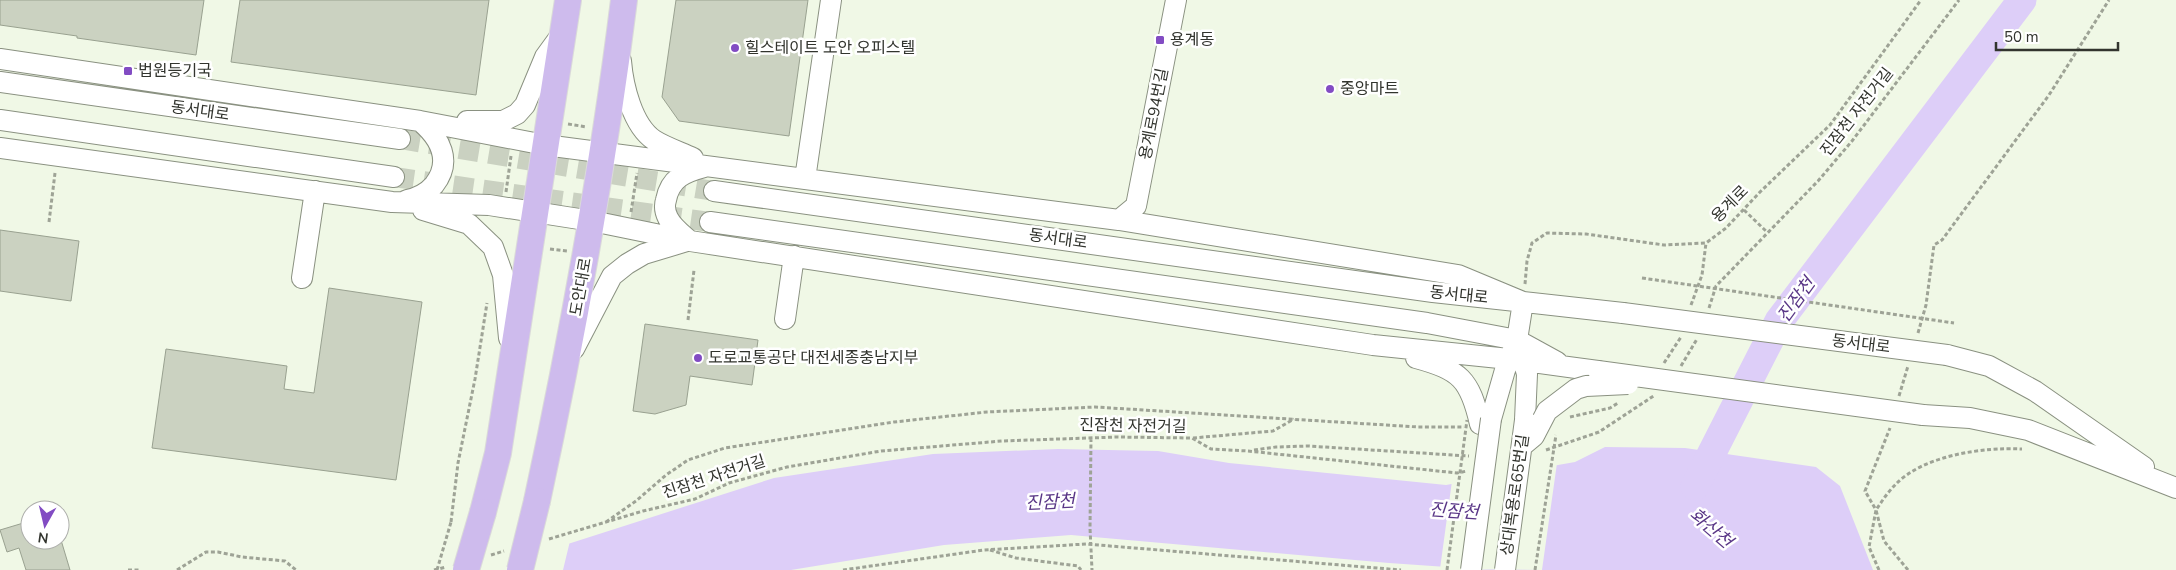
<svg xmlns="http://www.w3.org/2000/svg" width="2176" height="570" viewBox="0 0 2176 570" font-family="'Nunito Sans','Noto Sans KR',sans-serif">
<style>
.water{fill:#ddcef8}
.pier{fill:#f0f8e6}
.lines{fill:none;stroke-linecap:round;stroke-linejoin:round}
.river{stroke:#ddcef8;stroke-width:29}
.building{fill:#cbd2c1;stroke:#99a190}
.minor-tunnel{stroke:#cad1c1;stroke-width:20;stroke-dasharray:20 10;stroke-linecap:butt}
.minor-casing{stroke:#8a9181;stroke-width:22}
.major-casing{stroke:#dadad9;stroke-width:28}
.path{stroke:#9ea396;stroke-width:3;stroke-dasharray:4 2.5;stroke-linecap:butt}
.minor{stroke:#fff;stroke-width:20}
.major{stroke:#cebbed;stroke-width:26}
.minor-bridge-casing{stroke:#8a9181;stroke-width:22;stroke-linecap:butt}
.major-bridge-casing{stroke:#dadad9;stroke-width:28;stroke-linecap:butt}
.path-bridge{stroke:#9ea396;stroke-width:3;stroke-dasharray:4 2.5;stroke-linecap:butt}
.minor-bridge{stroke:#fff;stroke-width:20}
.major-bridge{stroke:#cebbed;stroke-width:26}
.poi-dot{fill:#824cc3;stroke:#fff;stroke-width:2}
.labels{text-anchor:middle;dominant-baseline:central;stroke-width:5;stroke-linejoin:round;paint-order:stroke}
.poi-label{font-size:16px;fill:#32342e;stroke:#fff;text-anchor:start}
.street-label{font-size:16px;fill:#32342e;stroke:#fff}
.water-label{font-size:18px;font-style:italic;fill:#5a3787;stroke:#fff}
</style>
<rect width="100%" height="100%" fill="#f0f8e6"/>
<!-- water -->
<path class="water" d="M 1605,447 L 1685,448 L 1816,467 L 1840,486 L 1873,570 L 1490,570 L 1389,563 L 1071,535 L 944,545 L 791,570 L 465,570 L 571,543 L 774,478 L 933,454 L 1058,449 L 1158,451 L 1229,463 L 1446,485 L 1575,462 Z"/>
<!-- pier -->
<path class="pier" d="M 1557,463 L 1542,570 L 1440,569 L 1452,481 Z
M 570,541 L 563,570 L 462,570 L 464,568 Z"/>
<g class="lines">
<!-- river -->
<path class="river" d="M 1695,486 L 1779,321 L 2022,0"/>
</g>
<!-- building -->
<path class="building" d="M 0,0 L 204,0 L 196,55 L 77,38 L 77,36 L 0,25 Z
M 240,0 L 489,0 L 476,95 L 231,62 Z
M 676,0 L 808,0 L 789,136 L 679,121 L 662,97 Z
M 0,230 L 79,241 L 71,301 L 0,291 Z
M 329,288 L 422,302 L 396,480 L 152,448 L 166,349 L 287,366 L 284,389 L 314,393 Z
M 645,324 L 758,340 L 752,385 L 690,376 L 686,405 L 655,414 L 633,411 Z
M 30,521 L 30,540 L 61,540 L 70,570 L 26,570 L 19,548 L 7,552 L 0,530 Z"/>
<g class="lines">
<!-- minor-tunnel -->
<path class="minor-tunnel" d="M 400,139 L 714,191
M 394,177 L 710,222"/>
<defs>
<path id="minor" d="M 0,59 L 420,121 L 545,145 L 1119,220 L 1458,275 L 1523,302
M 621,61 C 623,85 632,125 654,140 C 665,147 680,152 693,158
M 0,82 L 400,139
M 0,120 L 394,177
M 467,121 L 503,121 L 517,114 L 525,105 L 545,57 L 561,35
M 0,148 L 392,202 L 489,205 L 592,221 L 690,241 L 1373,345 L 1509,359 L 1598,371
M 805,179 L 831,0
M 714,191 L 1433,292 L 1623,313
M 407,200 C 417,198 427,193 434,185 C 453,161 440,138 420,121
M 423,210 L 469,224 L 493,247 L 503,275 L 509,338
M 1119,220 L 1136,206 L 1176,0
M 710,222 L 1427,323 L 1517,340 L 1557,362
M 690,241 C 682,234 673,228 668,218 C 665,212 664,206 666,200 C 670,178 685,172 704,167
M 302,278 L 315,191
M 785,319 L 794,256
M 574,349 L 612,276 L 627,264 L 644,254 L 687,241
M 1520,349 L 1527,374 L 1525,420
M 1947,355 L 1989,366 L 2035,391 L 2144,467
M 1416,358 C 1460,370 1470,379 1480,424
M 1923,415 L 1970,418 L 2028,430 L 2176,488
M 1491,419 L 1505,370 L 1517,340 L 1523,302"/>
<path id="major" d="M 537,501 C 573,334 603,169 624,0
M 483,512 L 498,453 L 568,0"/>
</defs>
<!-- minor casing -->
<use href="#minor" class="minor-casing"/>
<!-- major casing -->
<use href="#major" class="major-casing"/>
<!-- path -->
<path class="path" d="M 568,124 L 587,127
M 506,192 L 511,156
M 1744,210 L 1767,232
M 631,212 L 637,173
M 49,222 L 55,173
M 550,249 L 567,251
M 1525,284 L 1527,261 L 1532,243 L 1547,233 L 1586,234 L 1664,245 L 1706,243 L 1726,228 L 1760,192 L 1830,125 L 1921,0
M 1691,305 L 1702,275 L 1706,243
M 1709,308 L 1716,286 L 1818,181 L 1852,141 L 1959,0
M 688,320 L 694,270
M 1918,333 L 1926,305 L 1934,245 L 1942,240 L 2049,95 L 2109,0
M 1664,363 L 1681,337
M 1681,366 L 1697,339
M 1899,396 L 1908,366
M 1570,417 L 1610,408 L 1618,403
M 1091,438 L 1090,528 L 1092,570
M 1193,438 L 1273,431 L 1294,419
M 1254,450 L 1276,447 L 1308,446 L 1469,456
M 1546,450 L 1599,432 L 1655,395
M 451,522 L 458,463 L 475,379 L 487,303
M 606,522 L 636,501 L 666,475 L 688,460 L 725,448 L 894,422 L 987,412 L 1095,407 L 1418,427 L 1464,427
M 549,539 L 643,511 L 695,499 L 729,483 L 787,467 L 881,451 L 1002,441 L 1117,437 L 1192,438 L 1211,449 L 1248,451 L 1457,473 L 1467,471
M 990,550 L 1016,558 L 1078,566 L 1081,570
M 491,555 L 504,551
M 128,570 L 139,570
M 177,570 L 206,552 L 218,552 L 242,557 L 285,561 L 296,570
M 434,570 L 446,567
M 843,570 L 984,550 L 1086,544 L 1401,570
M 1879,570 L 1869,547 L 1876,510 L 1865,491 L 1890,428
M 1908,570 L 1884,541 L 1876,510 C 1882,501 1888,492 1895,485 C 1923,455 1984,447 2022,449"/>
<!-- minor -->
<use href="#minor" class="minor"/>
<!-- major -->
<use href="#major" class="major"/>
<defs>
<path id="minor-bridge" d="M 1623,313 L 1947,355
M 1598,371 L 1923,415
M 1522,446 L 1534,436 L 1547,411 L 1576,389 L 1586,386 L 1628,384
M 1471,570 L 1491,419
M 1505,570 L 1525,420"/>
<path id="major-bridge" d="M 466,570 L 483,512
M 520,570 L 537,501"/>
</defs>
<!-- minor-bridge casing -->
<use href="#minor-bridge" class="minor-bridge-casing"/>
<!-- major-bridge casing -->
<use href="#major-bridge" class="major-bridge-casing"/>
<!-- path-bridge -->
<path class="path-bridge" d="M 1642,278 L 1954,323
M 437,570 L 451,522
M 1447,570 L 1467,420
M 1535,570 L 1556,435"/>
<!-- minor-bridge -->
<use href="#minor-bridge" class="minor-bridge"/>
<!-- major-bridge -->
<use href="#major-bridge" class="major-bridge"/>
</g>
<!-- markers -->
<g class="poi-dot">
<rect x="1155" y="35" width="10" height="10" rx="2.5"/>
<circle cx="735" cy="48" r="5"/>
<rect x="123" y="66" width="10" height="10" rx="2.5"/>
<circle cx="1330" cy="89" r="5"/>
<circle cx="698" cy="358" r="5"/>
</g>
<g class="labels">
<!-- poi labels -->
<g class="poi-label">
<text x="1170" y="40">용계동</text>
<text x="745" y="48">힐스테이트 도안 오피스텔</text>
<text x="138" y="71">법원등기국</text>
<text x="1340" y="89">중앙마트</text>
<text x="708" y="358">도로교통공단 대전세종충남지부</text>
</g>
<!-- street labels -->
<g class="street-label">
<text transform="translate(200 111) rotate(8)">동서대로</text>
<text transform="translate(1857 112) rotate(-52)">진잠천 자전거길</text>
<text transform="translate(1154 114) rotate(-79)">용계로94번길</text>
<text transform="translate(1730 204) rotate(-45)">용계로</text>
<text transform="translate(1058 239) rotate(8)">동서대로</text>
<text transform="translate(581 287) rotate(-80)">도안대로</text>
<text transform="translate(1459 295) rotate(6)">동서대로</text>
<text transform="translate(1861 344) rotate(7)">동서대로</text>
<text transform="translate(1133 426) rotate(1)">진잠천 자전거길</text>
<text transform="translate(714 477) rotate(-18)">진잠천 자전거길</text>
<text transform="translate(1515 495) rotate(-82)">상대복용로65번길</text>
</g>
<!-- water labels -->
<g class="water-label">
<text transform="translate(1796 300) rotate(-54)">진잠천</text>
<text transform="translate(1050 502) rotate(-3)">진잠천</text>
<text transform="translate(1454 511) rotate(4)">진잠천</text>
<text transform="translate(1711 528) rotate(41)">화산천</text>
</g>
</g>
<!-- north arrow -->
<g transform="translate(45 525) rotate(188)"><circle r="24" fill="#ffffff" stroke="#adaeab"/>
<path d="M0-4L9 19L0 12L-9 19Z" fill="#824cc3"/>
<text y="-8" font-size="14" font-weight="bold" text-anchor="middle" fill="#32342e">N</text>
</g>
<!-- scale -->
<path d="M1996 42v8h122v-8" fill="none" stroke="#32342e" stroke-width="2.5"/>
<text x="2004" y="42" font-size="15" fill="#32342e" stroke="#ffffff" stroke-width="4" paint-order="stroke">50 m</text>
</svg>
